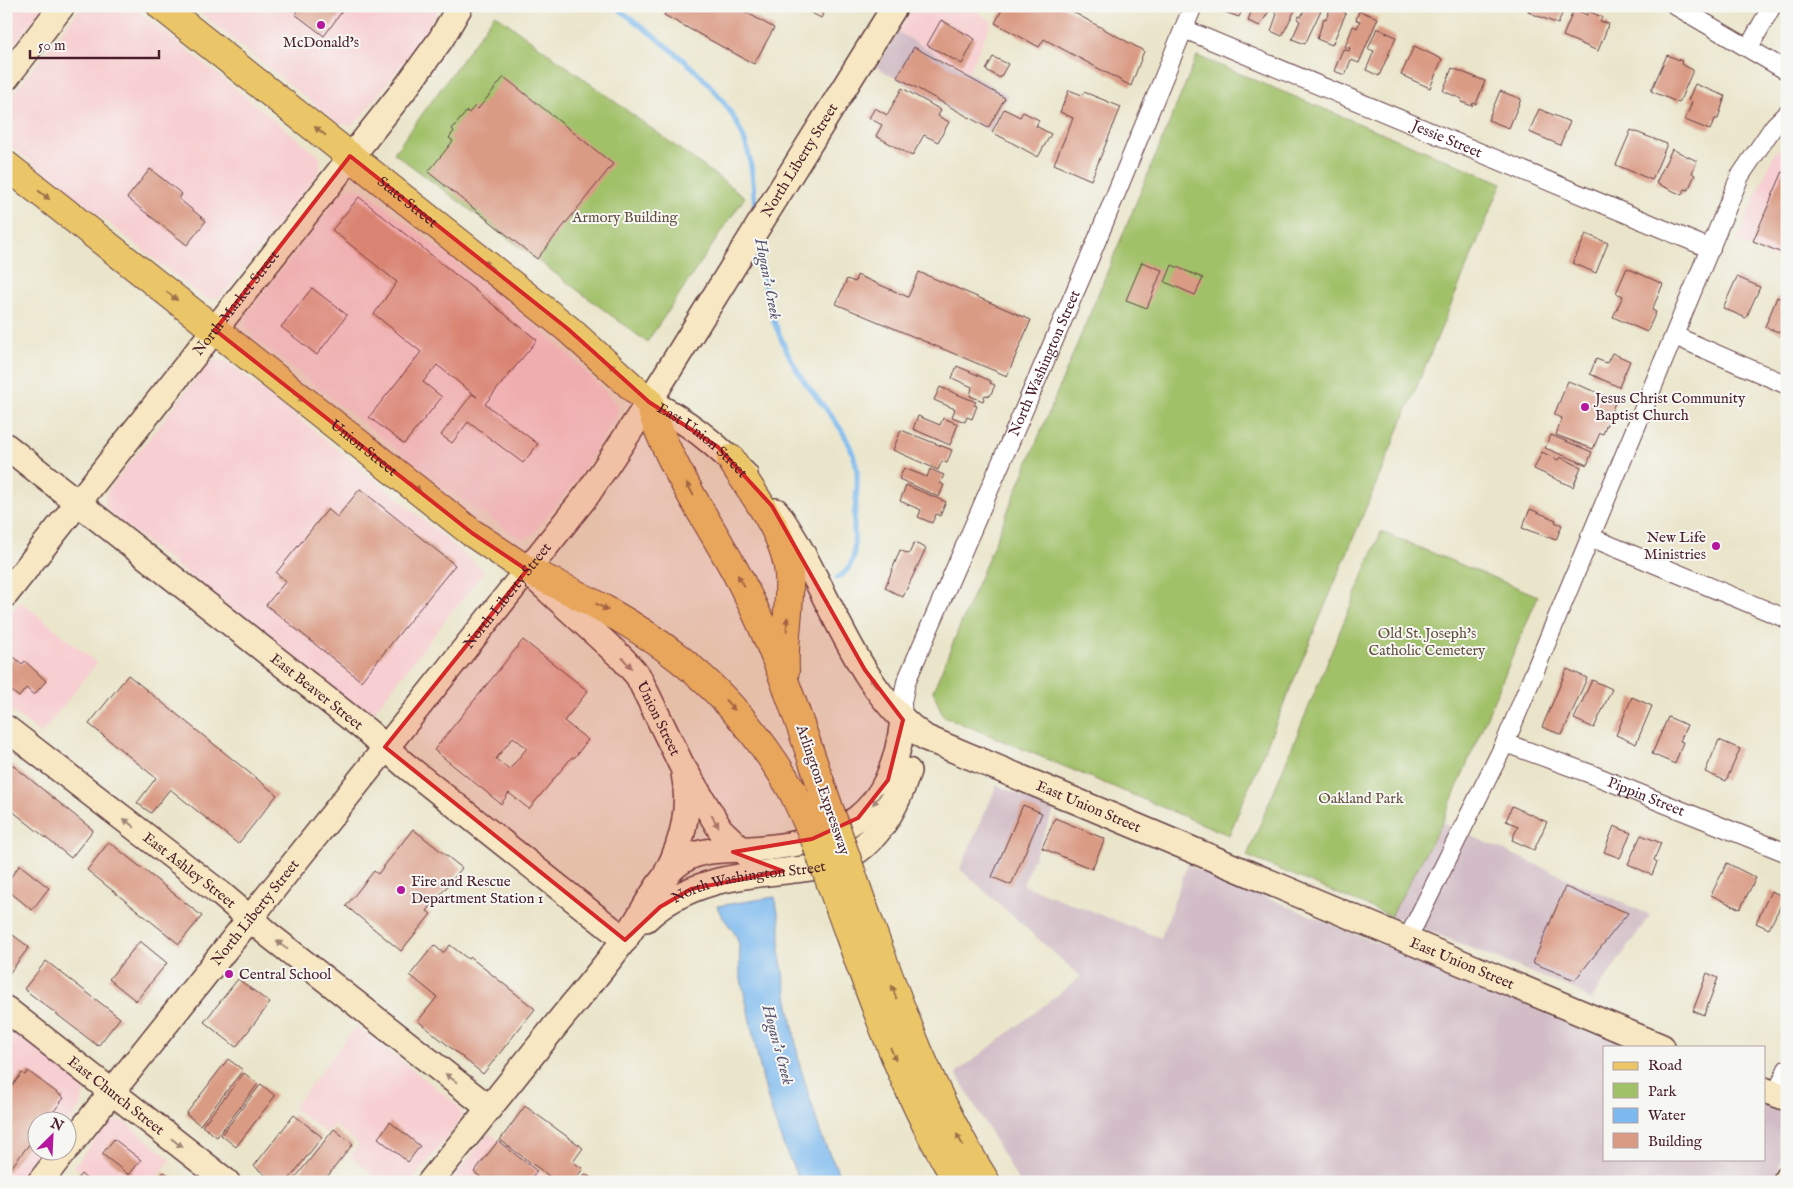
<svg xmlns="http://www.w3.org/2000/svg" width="1793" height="1188" viewBox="0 0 1793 1188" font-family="'IM FELL English',serif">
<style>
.built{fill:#f7cfd2}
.industrial{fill:#d2bdc6}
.green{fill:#a1c169;stroke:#76704a}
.water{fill:#7bb9ef;stroke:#626c8d}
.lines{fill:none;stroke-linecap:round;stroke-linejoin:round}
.stream{stroke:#7bb9ef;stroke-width:5}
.building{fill:#da9b85;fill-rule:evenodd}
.street-casing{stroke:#623d43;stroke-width:20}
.secondary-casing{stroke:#623d43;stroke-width:28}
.primary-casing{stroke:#623d43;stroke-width:30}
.highway-casing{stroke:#623d43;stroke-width:30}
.street{stroke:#fff;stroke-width:18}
.secondary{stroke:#f7e8c3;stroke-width:25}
.primary{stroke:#ebc669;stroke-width:28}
.highway{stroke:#ebc669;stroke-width:28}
.highway-bridge-casing{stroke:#623d43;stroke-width:30;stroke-linecap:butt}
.highway-bridge{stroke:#ebc669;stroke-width:28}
.oneway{fill:#9a724a}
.oneway2{fill:#a08477}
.marked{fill:#d62828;fill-opacity:0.2;stroke:#d62828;stroke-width:4;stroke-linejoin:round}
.poi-dot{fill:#b5179e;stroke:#f6f6f2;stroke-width:2}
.labels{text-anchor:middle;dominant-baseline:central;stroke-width:4;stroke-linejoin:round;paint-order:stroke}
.poi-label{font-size:15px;fill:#4a1f2b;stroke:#f6f6f2;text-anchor:start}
.street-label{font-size:15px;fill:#4a1f2b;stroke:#f6f6f2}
.park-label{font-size:15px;fill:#64503e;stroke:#f6f6f2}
.water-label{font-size:16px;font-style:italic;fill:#5b5570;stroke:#f6f6f2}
</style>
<rect width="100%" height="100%" fill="#f6f6f2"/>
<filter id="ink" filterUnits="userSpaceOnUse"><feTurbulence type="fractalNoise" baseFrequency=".02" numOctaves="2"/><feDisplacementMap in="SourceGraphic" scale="10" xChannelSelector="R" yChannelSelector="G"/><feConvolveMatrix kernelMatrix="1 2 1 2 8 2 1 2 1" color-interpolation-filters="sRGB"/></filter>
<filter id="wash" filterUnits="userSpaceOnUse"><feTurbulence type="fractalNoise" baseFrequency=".0096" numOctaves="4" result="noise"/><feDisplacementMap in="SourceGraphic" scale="20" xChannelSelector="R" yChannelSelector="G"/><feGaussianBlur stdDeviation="1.12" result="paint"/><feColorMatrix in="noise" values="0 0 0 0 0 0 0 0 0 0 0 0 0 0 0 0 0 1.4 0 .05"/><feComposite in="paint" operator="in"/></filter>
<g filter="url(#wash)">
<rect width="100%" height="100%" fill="#eae5ca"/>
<!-- built -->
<path class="built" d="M 6,6 L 44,6 L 6,55 Z
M 82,6 L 132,6 L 320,157 L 320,171 L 222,296 L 212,299 L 201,296 L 6,142 L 6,103 Z
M 191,6 L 441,6 L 423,37 L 360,118 L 351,126 L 337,122 Z
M 913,6 L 966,6 L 992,21 L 969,72 L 898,32 Z
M 1787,140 L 1787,263 L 1736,241 L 1774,154 Z
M 355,187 L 371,195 L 537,327 L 568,354 L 617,404 L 618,410 L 616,418 L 578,478 L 532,535 L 525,538 L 518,537 L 453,493 L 253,337 L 246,327 L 247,314 L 345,190 Z
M 215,360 L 221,360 L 229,363 L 388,490 L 484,571 L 369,718 L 111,514 L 105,506 L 105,497 L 109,489 L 207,365 Z
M 20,601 L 97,663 L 41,734 L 6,707 L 6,619 Z
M 6,1021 L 85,1082 L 85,1091 L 80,1109 L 68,1124 L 68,1120 L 38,1120 L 38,1150 L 46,1151 L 21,1182 L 6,1182 Z
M 356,1026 L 454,1102 L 462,1114 L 461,1120 L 411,1182 L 381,1182 L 351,1156 L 359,1144 L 334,1125 L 327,1134 L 293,1108 Z
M 117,1120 L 125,1122 L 171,1160 L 153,1182 L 94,1182 L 74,1166 L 108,1124 Z
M 489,1133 L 554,1182 L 450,1182 Z"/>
<!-- industrial -->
<path class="industrial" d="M 898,32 L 1008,95 L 990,131 L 876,67 Z
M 997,785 L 1054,810 L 1023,885 L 1161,938 L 1187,865 L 1630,1047 L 1604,1047 L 1604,1159 L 1764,1159 L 1764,1103 L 1787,1112 L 1787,1147 L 1773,1182 L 1019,1182 L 956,1073 L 1081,977 L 960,869 Z
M 1442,823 L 1650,915 L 1590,1001 L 1578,991 L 1391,916 Z"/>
<!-- green -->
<path class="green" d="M 495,14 L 745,197 L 647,342 L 394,153 Z
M 1197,56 L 1502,183 L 1229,835 L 943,716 L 933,691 Z
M 1381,532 L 1538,596 L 1442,823 L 1391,916 L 1247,856 Z"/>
<!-- water -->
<path class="water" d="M 775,897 L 780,923 L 780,956 L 800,1066 L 822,1138 L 843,1182 L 801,1182 C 766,1120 757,1048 741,979 C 738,967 741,953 738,941 C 734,928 721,919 717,906 Z"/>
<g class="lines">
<!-- stream -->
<path class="stream" d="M 615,6 C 662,44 721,79 744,139 C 753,162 753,189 756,214
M 759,243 C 762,270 765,298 775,324 C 783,344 794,368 807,385 C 826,410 849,432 856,465 C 860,485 854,505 854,525 C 854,547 859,565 837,578"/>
</g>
<g id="blocks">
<!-- building -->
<path class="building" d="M 300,6 L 346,6 L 324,36 L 295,14 Z
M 669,6 L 735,6 L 774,28 L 754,64 L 664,15 Z
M 799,6 L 827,6 L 821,18 Z
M 1004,6 L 1062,6 L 1144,51 L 1131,86 L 1044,39 L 1039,47 L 995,23 Z
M 1228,6 L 1244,6 L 1239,17 L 1225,12 Z
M 1253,6 L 1272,6 L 1260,26 L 1248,21 Z
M 1280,6 L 1297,6 L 1282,36 L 1271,31 L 1277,14 L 1274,13 Z
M 1306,6 L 1323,6 L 1305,44 L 1292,39 L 1300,21 L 1297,19 L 1299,16 L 1301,17 Z
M 1531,6 L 1565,6 L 1558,24 L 1528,12 Z
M 1331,7 L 1346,13 L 1332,45 L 1317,39 L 1324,18 L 1326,19 Z
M 1574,9 L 1587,15 L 1588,11 L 1602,17 L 1600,21 L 1609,24 L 1598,51 L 1563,36 Z
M 1359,11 L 1378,18 L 1359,63 L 1351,60 L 1345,75 L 1334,71 L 1343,49 L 1349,51 L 1350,48 L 1345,47 L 1353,26 L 1357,28 L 1360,21 L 1356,20 Z
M 941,20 L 975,39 L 962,64 L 927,45 Z
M 1377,28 L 1396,37 L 1379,76 L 1366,70 L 1374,51 L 1368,49 Z
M 1414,46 L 1442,59 L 1430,88 L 1401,75 Z
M 914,47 L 1005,98 L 988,128 L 897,77 Z
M 1667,55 L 1682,61 L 1681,64 L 1693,70 L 1679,103 L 1651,91 Z
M 993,57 L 1008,64 L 1000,78 L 986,70 Z
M 1452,68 L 1485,81 L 1476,104 L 1473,103 L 1472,106 L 1461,102 L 1462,99 L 1443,91 Z
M 504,77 L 613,164 L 537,259 L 428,172 L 453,141 L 449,138 L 454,131 L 452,129 L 467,111 L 469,113 L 475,106 L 478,109 Z
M 1695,84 L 1725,96 L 1718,119 L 1715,119 L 1710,130 L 1685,120 L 1692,102 L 1688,100 Z
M 902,88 L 941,110 L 938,116 L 949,122 L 938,142 L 924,135 L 912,156 L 876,136 L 882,125 L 869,118 L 875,108 L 887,115 Z
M 1069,90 L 1082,95 L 1084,92 L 1121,107 L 1091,180 L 1054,164 L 1073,118 L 1060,112 Z
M 1500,91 L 1521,99 L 1509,128 L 1488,120 Z
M 1004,109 L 1020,117 L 1023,112 L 1039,120 L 1036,126 L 1051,134 L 1038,157 L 992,132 Z
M 1539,109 L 1570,122 L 1560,145 L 1529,132 Z
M 1631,130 L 1667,144 L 1652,180 L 1616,165 Z
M 1672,149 L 1697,161 L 1692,173 L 1695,175 L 1688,190 L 1685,189 L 1682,195 L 1656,183 Z
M 150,169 L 182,194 L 179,199 L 206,221 L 187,245 L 127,198 Z
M 1783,171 L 1787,173 L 1787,255 L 1753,241 Z
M 359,197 L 537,340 L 485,404 L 538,444 L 523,463 L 468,422 L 452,443 L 441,435 L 472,394 L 477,397 L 437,365 L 423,382 L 442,397 L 404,444 L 369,417 L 421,352 L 374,314 L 397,282 L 332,230 Z
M 1586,234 L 1608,243 L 1596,273 L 1573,263 Z
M 1142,262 L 1162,270 L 1147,308 L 1126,300 Z
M 1172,265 L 1203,278 L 1195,295 L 1165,282 Z
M 1627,268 L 1663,284 L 1652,310 L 1656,312 L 1647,332 L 1613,317 L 1623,296 L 1616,293 Z
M 919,272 L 1031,320 L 1007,376 L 836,304 L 847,279 L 855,282 L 857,275 L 908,297 Z
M 1737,277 L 1760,287 L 1746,318 L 1723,308 Z
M 312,288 L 347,315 L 317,355 L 281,327 Z
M 1777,297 L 1787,301 L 1787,335 L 1765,327 Z
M 1612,353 L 1630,361 L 1619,387 L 1590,374 L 1596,359 L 1607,363 Z
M 957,366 L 991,381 L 990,383 L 995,385 L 990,396 L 985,395 L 983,401 L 970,396 L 972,387 L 952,378 Z
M 1568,381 L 1616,400 L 1603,434 L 1600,433 L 1593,449 L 1556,435 L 1562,418 L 1554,415 Z
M 940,387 L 976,402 L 974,405 L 977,406 L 972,419 L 967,417 L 965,422 L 952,417 L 955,409 L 934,400 Z
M 918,416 L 940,425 L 943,418 L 958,424 L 950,445 L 913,429 Z
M 901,430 L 952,450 L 947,463 L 942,461 L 938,470 L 893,450 Z
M 1551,435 L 1592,452 L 1587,465 L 1545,448 Z
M 1542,452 L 1558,460 L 1560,457 L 1581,467 L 1573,487 L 1534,469 Z
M 904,468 L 927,477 L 930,469 L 944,475 L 940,483 L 944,485 L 939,497 L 899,479 Z
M 906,485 L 946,502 L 940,516 L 936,514 L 932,523 L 918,517 L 921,510 L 900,501 Z
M 360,489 L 455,565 L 361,681 L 266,605 L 286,581 L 276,573 L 328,509 L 337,517 Z
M 1530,509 L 1556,520 L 1555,522 L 1562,525 L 1556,540 L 1522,528 Z
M 914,543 L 926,548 L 903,597 L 885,588 L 900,550 L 909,554 Z
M 523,640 L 588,691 L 564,721 L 588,740 L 574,758 L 572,757 L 529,809 L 509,793 L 501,804 L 434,750 ZM 513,737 L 527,748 L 509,770 L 496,759 Z
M 14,657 L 22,664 L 25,661 L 46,681 L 34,695 L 26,688 L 19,697 L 6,687 L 6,667 Z
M 1567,669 L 1587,678 L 1562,735 L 1542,727 Z
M 128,675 L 277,795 L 238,844 L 170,789 L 151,813 L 137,803 L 156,778 L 89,724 Z
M 1592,680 L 1612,689 L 1594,728 L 1574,719 Z
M 1632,697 L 1652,706 L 1636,744 L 1616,735 Z
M 1668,717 L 1687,725 L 1680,741 L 1683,742 L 1675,764 L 1652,754 Z
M 1719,740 L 1740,749 L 1726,781 L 1705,772 Z
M 10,763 L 93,830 L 71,858 L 6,806 L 6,767 Z
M 1023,805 L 1042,813 L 1011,885 L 992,877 Z
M 1512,806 L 1547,822 L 1534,850 L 1512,840 L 1518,826 L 1506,821 Z
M 1055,818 L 1105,839 L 1092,869 L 1042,848 Z
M 1614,826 L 1631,833 L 1620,858 L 1604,852 Z
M 413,829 L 462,868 L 427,911 L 431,914 L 401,951 L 346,906 L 374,871 L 378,874 Z
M 1641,835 L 1661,843 L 1654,860 L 1657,862 L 1652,875 L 1628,864 Z
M 109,842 L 202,916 L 179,944 L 87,870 Z
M 1727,863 L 1756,878 L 1740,909 L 1711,895 Z
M 20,865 L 49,888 L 32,910 L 6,889 L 6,883 Z
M 1565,887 L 1628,913 L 1575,980 L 1533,963 Z
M 1771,891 L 1785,897 L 1769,929 L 1756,923 Z
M 6,930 L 29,947 L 8,975 L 6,974 Z
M 140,941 L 167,963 L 136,1001 L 109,979 Z
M 434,945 L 443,953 L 450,945 L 468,959 L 470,957 L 535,1009 L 483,1074 L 418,1021 L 437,997 L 410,975 Z
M 46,961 L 120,1018 L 98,1046 L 24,989 Z
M 1707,973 L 1718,978 L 1704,1015 L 1693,1011 Z
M 238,979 L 270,1003 L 236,1047 L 204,1022 Z
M 228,1059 L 243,1070 L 200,1125 L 186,1114 Z
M 28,1071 L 64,1098 L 47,1120 L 38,1120 L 38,1133 L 6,1174 L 6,1094 L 22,1073 L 25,1075 Z
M 244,1073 L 258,1084 L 217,1137 L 202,1126 Z
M 261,1084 L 275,1096 L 236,1147 L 221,1135 Z
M 525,1106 L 583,1148 L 573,1162 L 583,1169 L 573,1182 L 557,1182 L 500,1140 Z
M 294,1115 L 322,1137 L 287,1182 L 274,1182 L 254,1166 Z
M 390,1122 L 420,1146 L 408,1162 L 378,1138 Z
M 334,1129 L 353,1144 L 323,1182 L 292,1182 Z
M 114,1139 L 141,1160 L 129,1175 L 102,1154 Z
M 498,1141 L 537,1171 L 528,1182 L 487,1182 L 474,1172 Z
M 164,1172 L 177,1182 L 157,1182 Z
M 81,1174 L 90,1182 L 75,1182 Z
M 585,1174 L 596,1182 L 579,1182 Z"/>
</g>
</g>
<g filter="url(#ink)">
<use href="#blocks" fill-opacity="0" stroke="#623d43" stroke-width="1"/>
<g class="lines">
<defs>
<g id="street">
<path d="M 1676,6 L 1787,71"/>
<path id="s1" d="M 1184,29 L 1711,249"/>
<path d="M 1749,47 L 1772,6"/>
<path d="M 1675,336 L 1787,385"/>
<path d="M 1590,537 L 1787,619"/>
<path id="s2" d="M 903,720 L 902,703 L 906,682 L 1090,257 L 1193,6"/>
<path id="s3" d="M 1505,743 L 1591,774 L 1787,853"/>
<path d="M 1407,940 L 1505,743 L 1740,176 L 1774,126 L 1787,113"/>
<path d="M 1776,1095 L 1787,1069"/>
</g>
<g id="secondary">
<path d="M 6,78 L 62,6"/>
<path id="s4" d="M 649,402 C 687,420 717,444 745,475"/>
<path id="s5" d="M 6,446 L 367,731 L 405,765 L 625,940"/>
<path id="s6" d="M 776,511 C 827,580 852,688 926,738 L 1662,1047"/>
<path id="s7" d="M 536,579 L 623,659 L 638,676 L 681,764 L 720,829 L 747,855"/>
<path id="s8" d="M 6,594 L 407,86 L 441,39 L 460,6"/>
<path id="s9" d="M 6,728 L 221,894 L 269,935 L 489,1108"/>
<path d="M 667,872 C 683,841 691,808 684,773"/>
<path id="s10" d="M 646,919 C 685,882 735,876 786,871 C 802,869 820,868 835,863 C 875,848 896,810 908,771"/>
<path id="s11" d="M 6,1009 L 227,1182"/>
<path d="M 1764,1090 L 1787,1098"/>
<path id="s12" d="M 68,1147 L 587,495 L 649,402 L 895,6"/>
<path d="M 40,1182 L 65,1150"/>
<path d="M 430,1182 C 473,1128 517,1074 560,1020 C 582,993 604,968 624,940 C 642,917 657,877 682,861 C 702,848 728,850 751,849 C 844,843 891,816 903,720"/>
<path d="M 1785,1182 L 1787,1178"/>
</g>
<g id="primary">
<path id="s13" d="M 161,6 L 568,329 L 649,402"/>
<path id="s14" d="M 6,165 L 472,533 L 527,570"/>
</g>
<path id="highway" d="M 649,402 C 667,466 714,528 744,588 C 776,650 797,716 820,782
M 731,459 C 752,494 786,533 789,575 C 791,607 783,639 785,671
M 527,570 C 644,625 726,676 793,792
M 862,903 C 897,999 930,1094 986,1182
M 840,909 C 874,1003 905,1096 958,1182"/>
</defs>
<!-- street casing -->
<use href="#street" class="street-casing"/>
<!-- secondary casing -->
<use href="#secondary" class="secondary-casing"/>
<!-- primary casing -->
<use href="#primary" class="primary-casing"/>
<!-- highway casing -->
<use href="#highway" class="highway-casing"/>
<!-- street -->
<use href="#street" class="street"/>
<!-- secondary -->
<use href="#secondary" class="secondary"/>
<!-- primary -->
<use href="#primary" class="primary"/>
<!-- highway -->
<use href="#highway" class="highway"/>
<defs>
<path id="highway-bridge" d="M 820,782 L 862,903
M 793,792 L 814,837 L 840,909"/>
</defs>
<!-- highway-bridge casing -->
<use href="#highway-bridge" class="highway-bridge-casing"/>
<!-- highway-bridge -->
<use href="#highway-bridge" class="highway-bridge"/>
</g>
<!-- one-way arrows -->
<defs><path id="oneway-solid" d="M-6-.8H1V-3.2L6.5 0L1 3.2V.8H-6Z" transform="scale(1.25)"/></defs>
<g class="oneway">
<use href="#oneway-solid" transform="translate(320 131) rotate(-142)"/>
<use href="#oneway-solid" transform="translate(44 195) rotate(38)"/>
<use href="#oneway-solid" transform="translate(488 265) rotate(-142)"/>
<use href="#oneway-solid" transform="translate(172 296) rotate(38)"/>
<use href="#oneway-solid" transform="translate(614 368) rotate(-137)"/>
<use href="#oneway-solid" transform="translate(299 397) rotate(38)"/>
<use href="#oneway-solid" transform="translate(415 487) rotate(38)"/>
<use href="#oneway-solid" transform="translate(690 489) rotate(-119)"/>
<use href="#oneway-solid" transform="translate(741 581) rotate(-118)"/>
<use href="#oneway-solid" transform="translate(602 607) rotate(29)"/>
<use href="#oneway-solid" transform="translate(787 624) rotate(-87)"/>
<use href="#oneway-solid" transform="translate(730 705) rotate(47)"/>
<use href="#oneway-solid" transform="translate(894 992) rotate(-110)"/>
<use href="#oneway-solid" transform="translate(893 1054) rotate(68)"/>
<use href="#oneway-solid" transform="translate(960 1140) rotate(-119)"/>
</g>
<g class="oneway2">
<use href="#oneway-solid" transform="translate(627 663) rotate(47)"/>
<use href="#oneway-solid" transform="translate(873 682) rotate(-123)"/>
<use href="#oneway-solid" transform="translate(877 799) rotate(127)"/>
<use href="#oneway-solid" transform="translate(715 821) rotate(59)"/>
<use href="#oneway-solid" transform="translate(129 823) rotate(-142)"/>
<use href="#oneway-solid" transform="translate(282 945) rotate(-142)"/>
<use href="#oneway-solid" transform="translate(451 1078) rotate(-142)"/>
<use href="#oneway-solid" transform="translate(177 1143) rotate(38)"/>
</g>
</g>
<!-- marked area -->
<path class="marked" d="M 350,156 L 568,329 L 649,402 L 718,447 L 772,506 L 865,670 L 903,720 L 888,780 L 858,818 L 812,839 L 733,852 L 783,871 L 691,889 L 660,907 L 625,940 L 385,747 L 527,570 L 472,533 L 215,330 Z"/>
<!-- markers -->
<g class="poi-dot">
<circle cx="321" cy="25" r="5"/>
<circle cx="1585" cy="407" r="5"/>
<circle cx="1716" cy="546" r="5"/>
<circle cx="401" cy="890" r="5"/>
<circle cx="229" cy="974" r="5"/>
</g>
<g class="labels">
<!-- poi labels -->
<g class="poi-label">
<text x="321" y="42" text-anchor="middle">McDonald's</text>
<text x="1595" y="398">Jesus Christ Community<tspan x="1595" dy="17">Baptist Church</tspan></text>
<text x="1706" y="537" text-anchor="end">New Life<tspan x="1706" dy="17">Ministries</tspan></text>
<text x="411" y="881">Fire and Rescue<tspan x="411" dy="17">Department Station 1</tspan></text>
<text x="239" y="974">Central School</text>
</g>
<!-- street labels -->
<g class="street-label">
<text stroke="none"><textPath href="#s1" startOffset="285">Jessie Street</textPath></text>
<text stroke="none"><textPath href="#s12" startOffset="1230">North Liberty Street</textPath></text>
<text stroke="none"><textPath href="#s13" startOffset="315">State Street</textPath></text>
<text stroke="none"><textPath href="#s8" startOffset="371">North Market Street</textPath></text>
<text stroke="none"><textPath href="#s2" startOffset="386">North Washington Street</textPath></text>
<text stroke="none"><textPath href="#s4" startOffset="66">East Union Street</textPath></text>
<text stroke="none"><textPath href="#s14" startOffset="456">Union Street</textPath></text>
<text stroke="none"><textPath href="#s12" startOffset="705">North Liberty Street</textPath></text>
<text stroke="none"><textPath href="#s5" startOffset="396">East Beaver Street</textPath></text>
<text stroke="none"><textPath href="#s7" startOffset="188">Union Street</textPath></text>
<text transform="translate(823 790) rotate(71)">Arlington Expressway</text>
<text stroke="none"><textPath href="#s3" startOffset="151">Pippin Street</textPath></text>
<text stroke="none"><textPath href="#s6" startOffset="451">East Union Street</textPath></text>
<text stroke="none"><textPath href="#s9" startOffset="232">East Ashley Street</textPath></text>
<text stroke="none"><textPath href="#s10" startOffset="112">North Washington Street</textPath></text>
<text stroke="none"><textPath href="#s12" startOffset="300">North Liberty Street</textPath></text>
<text stroke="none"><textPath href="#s6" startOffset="856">East Union Street</textPath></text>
<text stroke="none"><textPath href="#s11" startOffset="140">East Church Street</textPath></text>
</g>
<!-- park labels -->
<g class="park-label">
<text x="625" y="217">Armory Building</text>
<text x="1427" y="633">Old St. Joseph's<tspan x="1427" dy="17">Catholic Cemetery</tspan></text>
<text x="1361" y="798">Oakland Park</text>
</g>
<!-- water labels -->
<g class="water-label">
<text transform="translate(767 279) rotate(79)">Hogan's Creek</text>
<text transform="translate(777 1045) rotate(75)">Hogan's Creek</text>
</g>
</g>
<!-- margin -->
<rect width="1793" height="1188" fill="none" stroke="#f6f6f2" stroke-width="25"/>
<!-- legend -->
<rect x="1603" y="1046" width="162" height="115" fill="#f6f6f2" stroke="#b1a0a2"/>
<rect x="1613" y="1062" width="25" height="8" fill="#ebc669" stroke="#b1a0a2"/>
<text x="1648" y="1070" font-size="15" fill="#4a1f2b">Road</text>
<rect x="1613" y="1083" width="25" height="15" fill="#a1c169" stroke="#b1a0a2"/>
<text x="1648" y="1096" font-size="15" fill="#4a1f2b">Park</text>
<rect x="1613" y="1108" width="25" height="15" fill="#7bb9ef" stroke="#b1a0a2"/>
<text x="1648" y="1120" font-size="15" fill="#4a1f2b">Water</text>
<rect x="1613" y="1133" width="25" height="15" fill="#da9b85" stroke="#b1a0a2"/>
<text x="1648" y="1146" font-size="15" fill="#4a1f2b">Building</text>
<!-- north arrow -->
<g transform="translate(52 1136) rotate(24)"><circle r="24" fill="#f6f6f2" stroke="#b1a0a2"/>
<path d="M0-4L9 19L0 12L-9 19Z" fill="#b5179e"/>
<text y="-8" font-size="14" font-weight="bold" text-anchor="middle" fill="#4a1f2b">N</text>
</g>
<!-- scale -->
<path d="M30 50v8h129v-8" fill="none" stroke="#4a1f2b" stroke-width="2.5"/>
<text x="38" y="50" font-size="15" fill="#4a1f2b" stroke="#f6f6f2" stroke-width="4" paint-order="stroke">50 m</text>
</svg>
